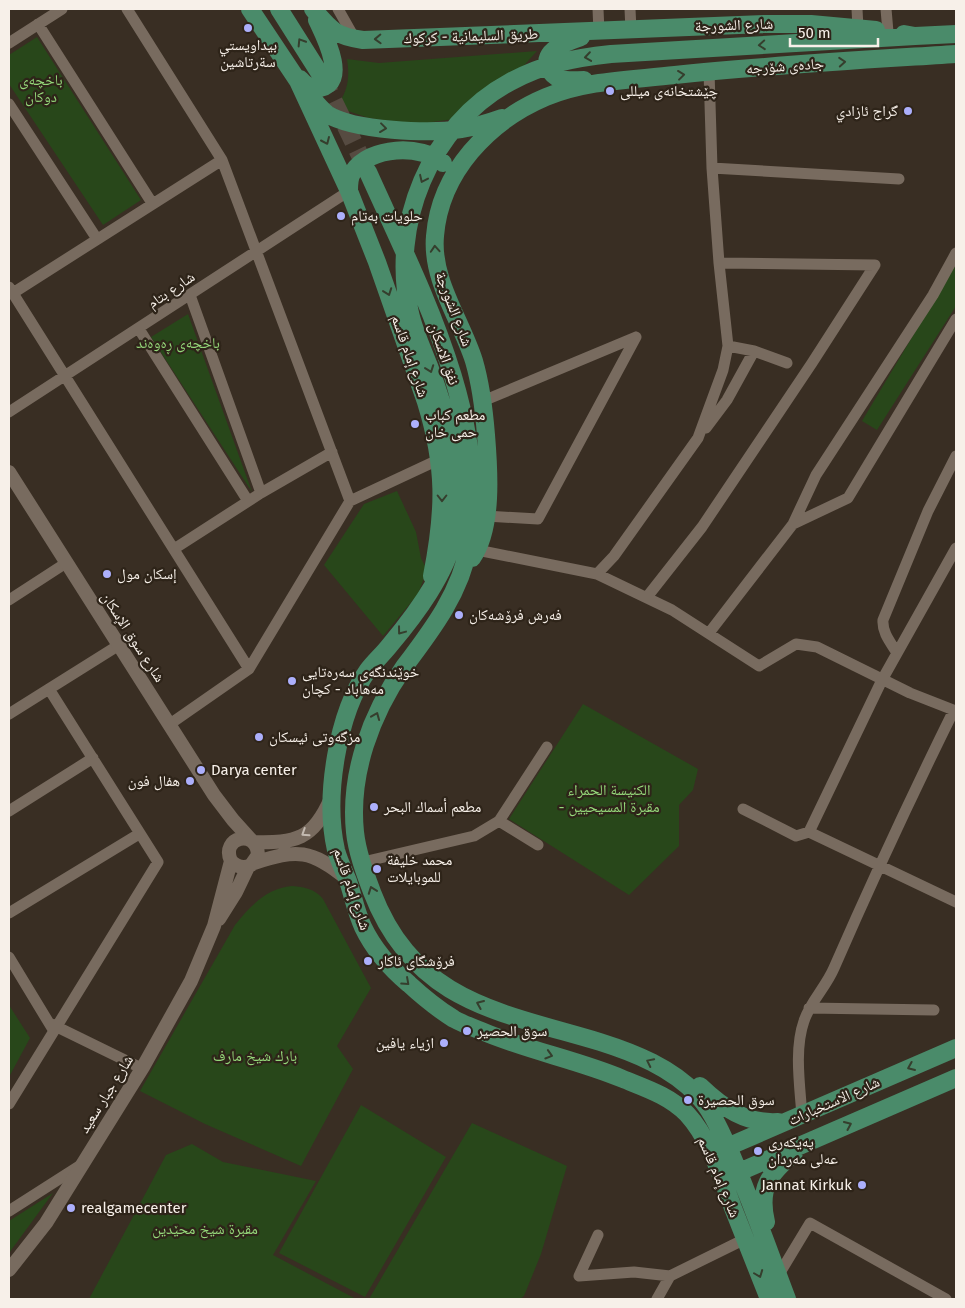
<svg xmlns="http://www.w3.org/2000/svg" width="965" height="1308" viewBox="0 0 965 1308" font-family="'Fira Sans','Noto Naskh Arabic',sans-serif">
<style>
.green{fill:#28471a}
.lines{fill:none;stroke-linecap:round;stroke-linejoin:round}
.primary-tunnel{stroke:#564b41;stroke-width:18;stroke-dasharray:18 9;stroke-linecap:butt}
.minor{stroke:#786b5f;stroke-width:11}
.tertiary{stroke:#786b5f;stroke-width:14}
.primary{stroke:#4a8b6a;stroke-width:18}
.oneway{stroke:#353e2d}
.oneway2{stroke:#c4bbb2}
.poi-dot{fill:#acaffb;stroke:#2e2419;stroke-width:2}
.labels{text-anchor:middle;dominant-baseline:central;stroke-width:4.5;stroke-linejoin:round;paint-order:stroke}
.street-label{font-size:15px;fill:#f7f0e9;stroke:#2e2419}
.poi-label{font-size:15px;fill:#f7f0e9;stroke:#2e2419;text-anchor:start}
.park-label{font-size:15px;fill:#95d87a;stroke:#2e2419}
</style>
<rect width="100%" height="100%" fill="#392e23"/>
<!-- green -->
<path class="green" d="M 37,37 L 141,200 L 103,225 L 9,84 L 9,55 Z
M 537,51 L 519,71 L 454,119 L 425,123 L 398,122 L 369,118 L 336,107 C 348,92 350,77 347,59 L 379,63 Z
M 954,267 L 956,268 L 956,306 L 877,430 L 862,421 Z
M 188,314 L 252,492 L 151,337 Z
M 397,491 L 416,532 L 421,558 L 427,570 L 418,594 L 383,636 L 324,565 L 364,504 Z
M 583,704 L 698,769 L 693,790 L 679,805 L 679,846 L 629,895 L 509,819 Z
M 292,886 C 305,887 315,889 323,899 L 371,988 L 337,1046 L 353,1069 L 301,1166 L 205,1124 L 140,1091 L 235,925 C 250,906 267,888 292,886 Z
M 9,1005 L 30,1038 L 9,1077 Z
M 361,1105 L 446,1157 L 365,1297 L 279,1253 Z
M 472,1123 L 567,1166 L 541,1254 L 524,1296 L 520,1299 L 369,1299 Z
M 192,1144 L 223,1162 L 316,1181 L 273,1255 L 356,1299 L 89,1299 L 166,1155 Z
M 53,1193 L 9,1253 L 9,1221 Z"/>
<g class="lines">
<!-- primary-tunnel -->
<path class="primary-tunnel" d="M 322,77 L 368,172"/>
<!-- minor -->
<path class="minor" d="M 127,9 L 222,160 L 350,501
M 338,9 L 355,39
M 598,9 L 599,32
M 630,9 L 631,30
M 857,9 L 858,28
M 886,9 L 888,32
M 38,24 L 152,203
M 9,43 L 62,9
M 9,104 L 97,239
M 712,168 L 899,179
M 719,263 L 875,265
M 9,287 L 249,669
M 13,293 L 222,160
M 190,295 L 261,493
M 139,329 L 248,501
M 728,346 L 754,351 L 787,363
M 483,401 L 636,337
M 9,412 L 349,191
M 706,428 L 727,400 L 754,351
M 486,516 L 538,519 L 636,337
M 793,524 L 848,498 L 956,319
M 174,549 L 261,493 L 332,452
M 477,550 L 597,574 L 672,610 L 759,666 L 796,644 L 817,647 L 910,693 L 956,711
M 597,574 L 614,556 L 698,438 L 723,370 L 728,346 L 719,263 L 712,168 L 709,71
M 647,597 L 702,527 L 812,363 L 875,265
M 9,600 L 66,563
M 709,633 L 793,524 L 816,475 L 933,295 L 956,253
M 897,653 C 891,643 882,633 883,620 L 928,511 L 956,456
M 9,714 L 119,645
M 170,724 L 249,669 L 350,501 L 440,459
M 743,809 L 796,836 L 809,832 L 956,902
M 9,811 L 93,758
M 499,821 L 538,845
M 809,832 L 882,680 L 956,548
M 363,862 L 474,836 L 499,821 L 547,747
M 9,913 L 139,834
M 9,957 L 52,1028
M 809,1008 L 934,1010
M 49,1023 L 141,1068
M 9,1104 L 158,862 L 49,689
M 802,1116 C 800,1087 794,1049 804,1021 C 810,1002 826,987 834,968 C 872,881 912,795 954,710
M 9,1211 L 81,1165
M 598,1235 L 579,1276 L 634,1272 L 670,1276
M 778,1276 L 810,1223 L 946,1299
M 657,1299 L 670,1276 L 745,1239"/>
<!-- tertiary -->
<path class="tertiary" d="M 9,472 L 214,795 L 233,820 L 253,842 C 296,843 313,840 331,798
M 254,863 C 297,849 311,849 347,879
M 219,919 L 236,892 L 248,867
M 9,1270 L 46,1223 L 143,1067 L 191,981 L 214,926 L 231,861 C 220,837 257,828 258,855 L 251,865 C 244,869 237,867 231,861"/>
<!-- primary -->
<path class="primary" d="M 250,9 L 298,81 L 349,191 L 377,262 L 426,402 C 446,467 445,510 432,576
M 279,9 L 322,77
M 313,9 C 331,30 335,36 363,40 L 764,24 L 811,24 L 876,30
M 904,34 L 915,36 L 956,34
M 581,37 C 569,41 540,50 549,69 C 551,73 555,77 560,79 C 568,81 576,80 584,80
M 300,79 C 305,85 311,90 320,88 C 349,82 324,35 317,20
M 311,97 C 316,103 321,109 327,114 C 354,131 430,134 461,129 C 475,127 488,123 502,118
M 368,172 C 419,286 490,417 469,545 C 461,592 432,630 404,667 C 371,714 349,774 355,832 C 357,852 365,873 372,892 C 414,1002 500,1012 600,1042 C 635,1053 672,1068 697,1095 C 712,1110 720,1131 729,1149 C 750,1198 768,1249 787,1299
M 349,191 C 349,184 349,177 353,172 C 369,146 422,144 443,163
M 472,558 C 493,528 489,471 486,435 C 484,410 481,385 474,361 C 461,320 431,280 435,236 C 440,172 489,121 546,97 C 587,80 632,80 675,75 C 769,65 863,60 956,54
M 700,1086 C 723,1108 746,1124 778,1122
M 718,1151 L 956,1048
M 730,1176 L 956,1078
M 766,1222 C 758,1188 769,1174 794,1153
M 769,1299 C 757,1269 745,1239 733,1208 C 721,1176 710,1139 687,1114 C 670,1096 645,1088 623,1079 C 578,1060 529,1051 484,1032 C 474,1028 463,1024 454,1019 C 438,1009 423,997 409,984 C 390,968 374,950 363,927 C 356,912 353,896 348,881 C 344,871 339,861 336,850 C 324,798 337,714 368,670 C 375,661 383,654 390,645 C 416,614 446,574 455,534 C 467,483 447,414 429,366 C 422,348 414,331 410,313 C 389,226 430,125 510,82 C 543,64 574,58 611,54 L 915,36"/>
</g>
<!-- one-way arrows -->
<defs><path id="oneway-chevron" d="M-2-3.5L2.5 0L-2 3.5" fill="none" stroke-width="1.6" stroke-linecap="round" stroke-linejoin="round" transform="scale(1.25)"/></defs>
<g class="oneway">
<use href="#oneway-chevron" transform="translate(378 39) rotate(178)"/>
<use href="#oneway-chevron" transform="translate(301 42) rotate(-122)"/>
<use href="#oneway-chevron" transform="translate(762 45) rotate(176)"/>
<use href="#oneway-chevron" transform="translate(588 57) rotate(172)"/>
<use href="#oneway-chevron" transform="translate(842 62) rotate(-4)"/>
<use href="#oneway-chevron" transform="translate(681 75) rotate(-7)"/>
<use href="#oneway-chevron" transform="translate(383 128) rotate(7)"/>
<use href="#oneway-chevron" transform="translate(326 141) rotate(66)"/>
<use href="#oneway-chevron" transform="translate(423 179) rotate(115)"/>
<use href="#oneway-chevron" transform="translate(435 249) rotate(-94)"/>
<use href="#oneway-chevron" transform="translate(388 292) rotate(70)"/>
<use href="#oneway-chevron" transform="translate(430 369) rotate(70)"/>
<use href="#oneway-chevron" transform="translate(442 498) rotate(90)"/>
<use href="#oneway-chevron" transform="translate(401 631) rotate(127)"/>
<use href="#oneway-chevron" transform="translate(376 716) rotate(-68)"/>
<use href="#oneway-chevron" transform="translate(372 890) rotate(-110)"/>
<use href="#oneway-chevron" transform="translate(406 982) rotate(42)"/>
<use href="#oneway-chevron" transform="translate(480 1004) rotate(-157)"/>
<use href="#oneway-chevron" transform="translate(549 1055) rotate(17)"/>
<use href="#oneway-chevron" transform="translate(650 1062) rotate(-154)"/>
<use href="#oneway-chevron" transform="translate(911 1067) rotate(157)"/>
<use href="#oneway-chevron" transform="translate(848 1125) rotate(-24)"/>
<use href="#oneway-chevron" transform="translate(759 1274) rotate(69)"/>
</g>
<use class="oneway2" href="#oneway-chevron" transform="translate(305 833) rotate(147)"/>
<!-- markers -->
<g class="poi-dot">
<circle cx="248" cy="28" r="5"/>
<circle cx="610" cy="91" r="5"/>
<circle cx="908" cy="111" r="5"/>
<circle cx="341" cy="216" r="5"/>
<circle cx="415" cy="424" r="5"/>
<circle cx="107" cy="574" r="5"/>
<circle cx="459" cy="615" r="5"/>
<circle cx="292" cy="681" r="5"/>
<circle cx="259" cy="737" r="5"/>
<circle cx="201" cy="770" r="5"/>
<circle cx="190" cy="781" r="5"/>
<circle cx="374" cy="807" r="5"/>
<circle cx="377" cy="869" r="5"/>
<circle cx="368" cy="961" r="5"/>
<circle cx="467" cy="1031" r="5"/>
<circle cx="444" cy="1043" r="5"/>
<circle cx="688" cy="1100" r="5"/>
<circle cx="758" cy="1151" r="5"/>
<circle cx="862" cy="1185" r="5"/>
<circle cx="71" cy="1208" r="5"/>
</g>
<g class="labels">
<!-- street labels -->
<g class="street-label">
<text transform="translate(734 25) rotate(-2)">شارع الشورجة</text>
<text transform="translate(471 36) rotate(-2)">طريق السليمانية - كركوك</text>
<text transform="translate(785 66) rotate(-4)">جادەی شۆرجە</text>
<text transform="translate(171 290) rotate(-34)">شارع بتام</text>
<text transform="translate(454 309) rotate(69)">شارع الشورجة</text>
<text transform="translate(444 354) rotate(71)">نفق الاسكان</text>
<text transform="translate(410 356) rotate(71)">شارع إمام قاسم</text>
<text transform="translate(133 637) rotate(57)">شارع سوق الإسكان</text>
<text transform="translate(352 889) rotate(71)">شارع إمام قاسم</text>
<text transform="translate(106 1094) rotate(-58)">شارع جبار سعيد</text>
<text transform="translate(834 1101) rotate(-24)">شارع الاستخبارات</text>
<text transform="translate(719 1177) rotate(67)">شارع إمام قاسم</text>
</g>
<!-- poi labels -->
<g class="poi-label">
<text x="248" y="45" text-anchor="middle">بيداويستي<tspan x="248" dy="17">سةرتاشين</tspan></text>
<text x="620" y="91">چێشتخانەی میللی</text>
<text x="898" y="111" text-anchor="end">گراج ئازادي</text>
<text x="351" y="216">حلویات بەتام</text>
<text x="425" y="415">مطعم كباب<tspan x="425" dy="17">حمى خان</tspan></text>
<text x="117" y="574">إسكان مول</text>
<text x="469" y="615">فەرش فرۆشەکان</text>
<text x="302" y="672">خوێندنگەی سەرەتایی<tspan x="302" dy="17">مەهاباد - کچان</tspan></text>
<text x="269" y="737">مزگەوتی ئیسکان</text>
<text x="211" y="770">Darya center</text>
<text x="180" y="781" text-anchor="end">هفال فون</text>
<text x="384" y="807">مطعم أسماك البحر</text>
<text x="387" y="860">محمد خليفة<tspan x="387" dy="17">للموبايلات</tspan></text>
<text x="378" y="961">فرۆشگای ئاکار</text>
<text x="477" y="1031">سوق الحصير</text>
<text x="434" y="1043" text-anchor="end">ازياء يافين</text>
<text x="698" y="1100">سوق الحصيرة</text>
<text x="768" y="1142">پەیکەری<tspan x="768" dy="17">عەلی مەردان</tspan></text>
<text x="852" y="1185" text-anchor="end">Jannat Kirkuk</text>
<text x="81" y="1208">realgamecenter</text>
</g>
<!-- park labels -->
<g class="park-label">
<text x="41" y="80">باخچەی<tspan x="41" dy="17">دوکان</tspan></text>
<text x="178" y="343">باخچەی ڕەوەند</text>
<text x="609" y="790">الكنيسة الحمراء<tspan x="609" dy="17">- مقبرة المسيحيين</tspan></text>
<text x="255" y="1056">بارك شيخ مارف</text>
<text x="205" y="1229">مقبرة شيخ محێدین</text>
</g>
</g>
<!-- border -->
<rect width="965" height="1308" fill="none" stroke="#f7f0e9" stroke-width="20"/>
<!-- scale -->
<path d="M790 38v8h88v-8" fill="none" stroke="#f7f0e9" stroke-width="2.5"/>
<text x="798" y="38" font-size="15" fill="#f7f0e9" stroke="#2e2419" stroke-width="4" paint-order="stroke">50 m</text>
</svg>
